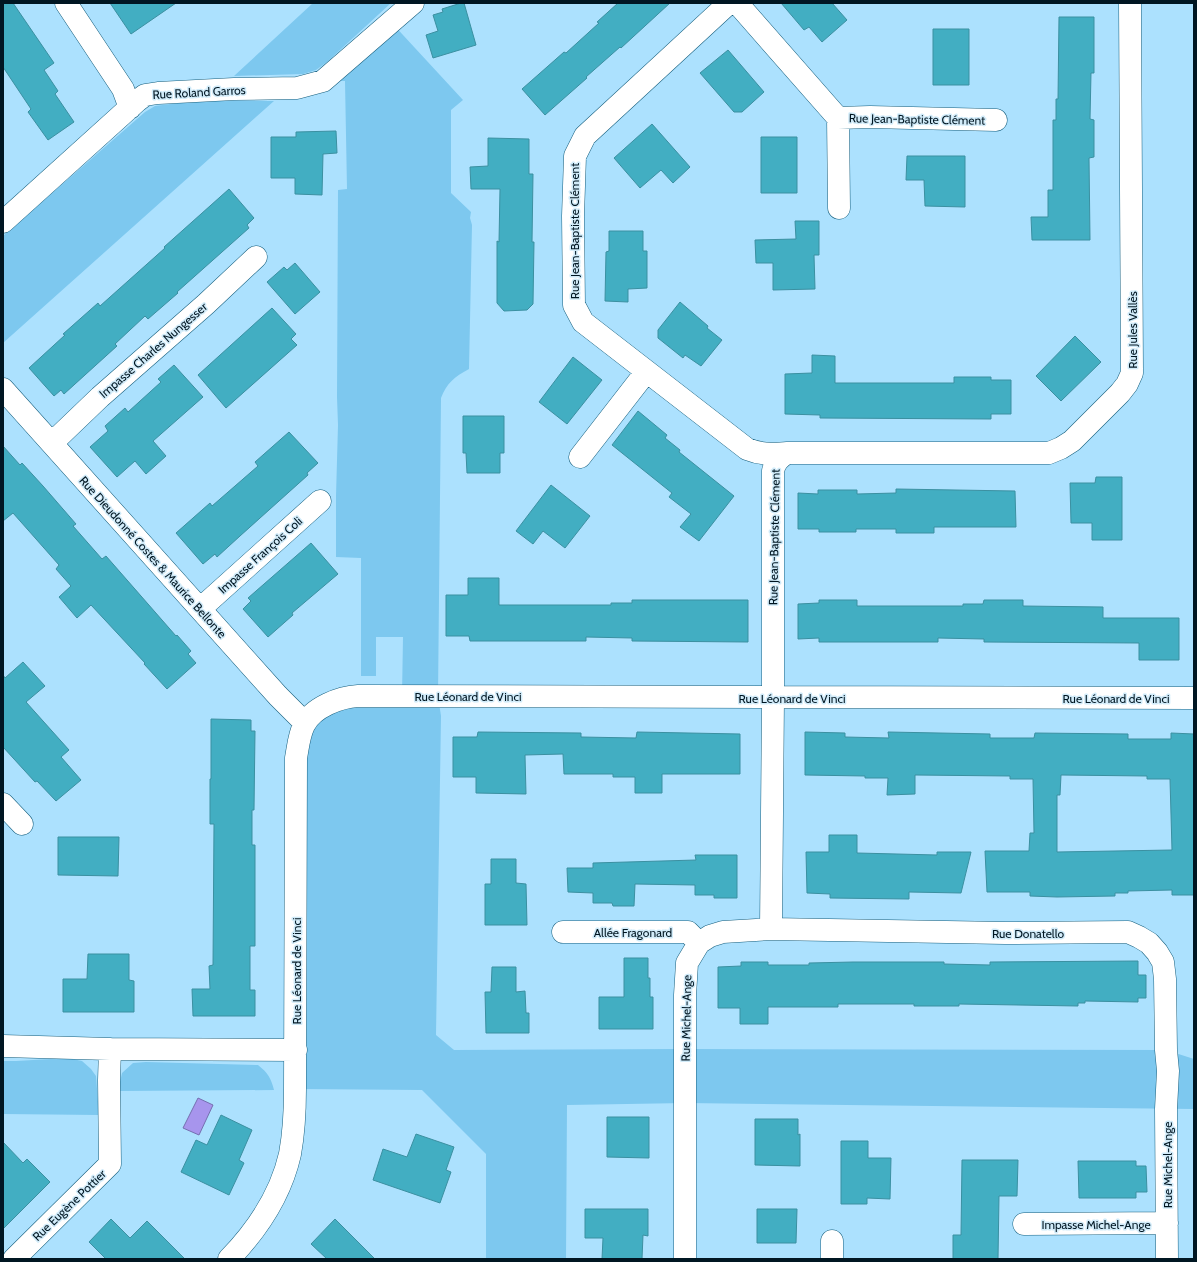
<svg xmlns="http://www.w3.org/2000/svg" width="1197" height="1262" viewBox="0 0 1197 1262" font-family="Cabin,sans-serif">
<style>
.green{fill:#7dc8ef}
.water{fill:#a795ed;stroke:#756fb0}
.building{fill:#42aec2;stroke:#3b90a1;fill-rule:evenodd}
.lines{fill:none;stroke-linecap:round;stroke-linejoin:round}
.minor-casing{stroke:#165f7e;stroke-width:23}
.minor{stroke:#fff;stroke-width:22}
.labels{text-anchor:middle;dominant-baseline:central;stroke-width:3;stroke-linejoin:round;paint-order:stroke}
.street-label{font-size:12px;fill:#001622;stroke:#d1ebf9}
</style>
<rect width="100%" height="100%" fill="#ace1fe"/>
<!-- green -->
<path class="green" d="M 313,3 L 391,3 L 327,62 L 316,70 L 303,74 L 234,76 Z
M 391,22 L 463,100 L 451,110 L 451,193 L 471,212 L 470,218 L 472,225 L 469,369 C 454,377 447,383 441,398 L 438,696 L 441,716 L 436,1035 L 454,1050 L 685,1049 L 1166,1050 L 1194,1059 L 1194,1109 L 686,1103 L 567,1105 L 566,1259 L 486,1259 L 486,1154 L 422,1090 L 295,1089 L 295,894 L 310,717 L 402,696 L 403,637 L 376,637 L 376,676 L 361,676 L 361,558 L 336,557 L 336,496 L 338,425 L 337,397 L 338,190 L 347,189 L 345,81 L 323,81 Z
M 201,101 L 274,101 L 3,343 L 3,236 L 145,112 L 155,106 L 170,104 Z
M 68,1058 L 82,1061 L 91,1069 L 96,1076 L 99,1115 L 3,1114 L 3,1061 L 16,1061 Z
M 146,1062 L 258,1065 C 268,1073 271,1078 274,1090 L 118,1091 L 122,1073 L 133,1063 Z"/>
<!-- water -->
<path class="water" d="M 198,1098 L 213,1105 L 199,1135 L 183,1128 Z"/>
<!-- building -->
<path class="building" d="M 3,3 L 13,3 L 54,63 L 44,70 L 58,91 L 55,94 L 74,122 L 48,140 L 28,112 L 31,109 L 3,67 Z
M 110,3 L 176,3 L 131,34 Z
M 461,3 L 464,3 L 476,45 L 433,58 L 426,35 L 438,31 L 433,15 L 443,12 L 442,9 Z
M 618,3 L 670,3 L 621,48 L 620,47 L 586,77 L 587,78 L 545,115 L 522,89 L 564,52 L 566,53 L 599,23 L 597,22 Z
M 781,3 L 832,3 L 847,20 L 822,42 L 809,27 L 804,30 Z
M 1059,17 L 1094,17 L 1094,73 L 1091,73 L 1090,119 L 1094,120 L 1094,157 L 1089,158 L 1090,240 L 1032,240 L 1031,217 L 1048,217 L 1048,190 L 1053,190 L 1053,120 L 1056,120 L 1056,99 L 1058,99 Z
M 933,29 L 969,29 L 969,85 L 933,85 Z
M 728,50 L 764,92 L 742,112 L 734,112 L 700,73 Z
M 652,124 L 690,167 L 673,183 L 661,170 L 640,188 L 614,158 Z
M 336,131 L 337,153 L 323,154 L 322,195 L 295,194 L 295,178 L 271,178 L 271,137 L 296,137 L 296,132 Z
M 761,137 L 797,137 L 797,193 L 761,193 Z
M 488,138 L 529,139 L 529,174 L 533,174 L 532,242 L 534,242 L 533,304 L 527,310 L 504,311 L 497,303 L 497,241 L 499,242 L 500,189 L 471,189 L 470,167 L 488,166 Z
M 907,156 L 965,156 L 965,207 L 925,206 L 924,180 L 906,180 Z
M 229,189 L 254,218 L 247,225 L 249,228 L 177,292 L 178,293 L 148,319 L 145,316 L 115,344 L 117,346 L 64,394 L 61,390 L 54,396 L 29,368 L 65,335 L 63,334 L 98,303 L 100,306 L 165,248 L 164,247 Z
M 795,221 L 819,221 L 819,255 L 814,255 L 815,289 L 773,290 L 773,263 L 756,263 L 755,240 L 796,239 Z
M 609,231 L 643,231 L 643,251 L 647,251 L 647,288 L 628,289 L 628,302 L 605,301 L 606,252 L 609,251 Z
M 295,263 L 320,292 L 295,314 L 267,282 L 284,267 L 287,270 Z
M 680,302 L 708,326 L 707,328 L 722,340 L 701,366 L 685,355 L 683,358 L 658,338 L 658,330 Z
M 272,308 L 296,334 L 291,339 L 297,345 L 226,408 L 198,375 Z
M 1075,336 L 1101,362 L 1061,401 L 1036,376 Z
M 812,355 L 835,356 L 835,383 L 954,383 L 954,377 L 991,377 L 991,380 L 1011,380 L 1011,414 L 991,414 L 991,419 L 820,418 L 820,415 L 785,414 L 785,374 L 812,373 Z
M 573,357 L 602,380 L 567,424 L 539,402 Z
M 174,365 L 203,397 L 153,441 L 166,456 L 146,474 L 135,461 L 117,477 L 90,447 L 108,431 L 105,426 L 125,408 L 128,412 L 161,382 L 158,379 Z
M 638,411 L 667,435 L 665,438 L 680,450 L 679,452 L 734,496 L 699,541 L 680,527 L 691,514 L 669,497 L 672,493 L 612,445 Z
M 463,416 L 504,416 L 504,453 L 500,453 L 500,473 L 467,473 L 466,453 L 463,453 Z
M 289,432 L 318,463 L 307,473 L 308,475 L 240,536 L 217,557 L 215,554 L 203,564 L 176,533 L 210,503 L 212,506 L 258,466 L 255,462 Z
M 3,446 L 20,465 L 22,463 L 43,486 L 76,524 L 73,526 L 102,559 L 106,556 L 176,636 L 177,635 L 191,651 L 188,654 L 196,663 L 167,689 L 144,664 L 145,663 L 91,605 L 77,618 L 59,597 L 71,586 L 56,569 L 59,565 L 13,513 L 3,521 Z
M 1096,477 L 1122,477 L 1122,540 L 1092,540 L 1092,523 L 1071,523 L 1070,483 L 1095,483 Z
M 551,485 L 590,516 L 565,548 L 543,531 L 533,544 L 516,531 Z
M 896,489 L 1015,491 L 1016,527 L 934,527 L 934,533 L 896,533 L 896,529 L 856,529 L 856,532 L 819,532 L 819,529 L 798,529 L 798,493 L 818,494 L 818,490 L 857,490 L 857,494 L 896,493 Z
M 311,543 L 338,574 L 292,613 L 293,615 L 268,637 L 243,609 L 251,601 L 248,598 Z
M 468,578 L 499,578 L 499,605 L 611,605 L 611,603 L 632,603 L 632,600 L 748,600 L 748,642 L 632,641 L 632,638 L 586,637 L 586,641 L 470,641 L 469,636 L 446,636 L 446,595 L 468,595 Z
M 819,600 L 857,600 L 857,606 L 963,606 L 963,604 L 983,604 L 984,600 L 1023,600 L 1023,606 L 1103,607 L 1103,618 L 1179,618 L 1179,660 L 1139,660 L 1139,643 L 984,642 L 984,639 L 938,638 L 938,642 L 819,642 L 819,638 L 798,639 L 798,604 L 819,603 Z
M 23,662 L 45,686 L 26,702 L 69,750 L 61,757 L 81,780 L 56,801 L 37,781 L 35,782 L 3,747 L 3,675 L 5,678 Z
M 211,719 L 251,720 L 251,731 L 255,731 L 254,810 L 252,810 L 252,845 L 255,845 L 255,946 L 250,946 L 250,990 L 255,990 L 255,1016 L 193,1016 L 192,989 L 210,989 L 209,966 L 213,965 L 214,824 L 210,824 L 210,779 L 211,779 Z
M 478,732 L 581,733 L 581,737 L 636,738 L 637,732 L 740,734 L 740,774 L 662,774 L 662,793 L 635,793 L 635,777 L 613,777 L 613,774 L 564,774 L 563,754 L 525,755 L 526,794 L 476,793 L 476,777 L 453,777 L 453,737 L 477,737 Z
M 805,732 L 845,733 L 845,737 L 889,738 L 888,732 L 990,734 L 990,738 L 1034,738 L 1035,733 L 1128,734 L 1128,739 L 1171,739 L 1171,733 L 1194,734 L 1194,895 L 1172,895 L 1172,890 L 1128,891 L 1128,893 L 1115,893 L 1115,896 L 1057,897 L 1030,896 L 1030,892 L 987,892 L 985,851 L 1029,851 L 1030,833 L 1034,833 L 1033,779 L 1010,779 L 1010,776 L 915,775 L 915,794 L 887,795 L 888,778 L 865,778 L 865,776 L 805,775 ZM 1061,775 L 1147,776 L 1147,779 L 1170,779 L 1172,850 L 1057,852 L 1057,795 L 1060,795 Z
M 829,835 L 857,835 L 857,853 L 937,855 L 937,852 L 971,852 L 961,893 L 909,892 L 909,899 L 830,898 L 830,894 L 807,893 L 806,852 L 829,852 Z
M 58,837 L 119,837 L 118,876 L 58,875 Z
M 695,855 L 737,855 L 737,898 L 714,898 L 714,895 L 695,895 L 695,885 L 635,884 L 634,906 L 613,906 L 612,903 L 593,903 L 593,893 L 568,892 L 567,868 L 593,868 L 593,863 L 696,860 Z
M 491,859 L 516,859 L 516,883 L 526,884 L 527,925 L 485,925 L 485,884 L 491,884 Z
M 88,954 L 129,954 L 129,980 L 134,981 L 134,1012 L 63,1012 L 63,979 L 87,979 Z
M 624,958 L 648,958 L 648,978 L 650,978 L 650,997 L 653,997 L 653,1029 L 599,1029 L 599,997 L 624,997 Z
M 1138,961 L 1138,975 L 1146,975 L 1146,998 L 1138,998 L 1138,1002 L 1085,1001 L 1085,1003 L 1078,1003 L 1078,1006 L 959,1004 L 959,1006 L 914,1006 L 914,1004 L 838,1004 L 838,1007 L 768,1007 L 768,1024 L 740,1024 L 740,1008 L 718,1008 L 718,967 L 741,966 L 741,962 L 768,962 L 768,965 L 809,965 L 809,963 L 853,962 L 944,962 L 944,964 L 990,965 L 990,962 Z
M 492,967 L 516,967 L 516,992 L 525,991 L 526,1013 L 529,1013 L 529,1033 L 486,1033 L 485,992 L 491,992 Z
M 221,1115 L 252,1130 L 239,1160 L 244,1163 L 229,1195 L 181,1172 L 196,1140 L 207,1145 Z
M 607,1117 L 649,1117 L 649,1158 L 607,1157 Z
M 755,1119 L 798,1119 L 798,1135 L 800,1134 L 800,1166 L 755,1165 Z
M 416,1134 L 454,1147 L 446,1170 L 451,1172 L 440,1203 L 373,1180 L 383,1149 L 407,1157 Z
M 841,1141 L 868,1141 L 868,1158 L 891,1158 L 890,1199 L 867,1198 L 867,1204 L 841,1204 Z
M 3,1142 L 23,1163 L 27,1159 L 50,1182 L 3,1229 Z
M 962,1160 L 1018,1160 L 1017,1196 L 999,1196 L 998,1259 L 953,1259 L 953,1235 L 961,1235 Z
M 1078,1161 L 1136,1161 L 1136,1166 L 1146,1166 L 1147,1192 L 1136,1192 L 1136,1198 L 1079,1198 Z
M 585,1209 L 648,1209 L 648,1236 L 643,1235 L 642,1259 L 602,1259 L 603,1238 L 585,1238 Z
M 757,1209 L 797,1209 L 796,1243 L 757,1243 Z
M 111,1219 L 130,1238 L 147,1221 L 185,1259 L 106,1259 L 89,1242 Z
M 335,1219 L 375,1259 L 327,1259 L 311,1244 Z"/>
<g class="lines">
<defs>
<path id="minor" d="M 66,3 L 123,89 L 130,108
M 729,3 L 585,136 L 575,156 L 573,216 L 574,305 L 583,322 L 747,449 C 762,455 771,454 787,453 L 1049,453 L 1061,448 L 1072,441 L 1120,393 L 1127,384 L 1132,373 L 1130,3
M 737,3 L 838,118 L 839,208
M 838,118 L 870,117 L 996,120
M 3,222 L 137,101 L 145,95 L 158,93 L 234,89 L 297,88 L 323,81 L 413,3
M 3,389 L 278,696 L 305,723
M 52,443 L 100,397 L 206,304 L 256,257
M 580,457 L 646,372
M 200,609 L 320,501
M 3,804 L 22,824
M 771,929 L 773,698 L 773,471 C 775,462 779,458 787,453
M 563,932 L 688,932 L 699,943
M 3,1046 L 110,1049 L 296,1050
M 1024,1224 L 1167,1223
M 832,1241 L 832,1259
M 14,1259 L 110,1164 L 109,1080 L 110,1049
M 229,1259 C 257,1230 281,1194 290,1154 C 294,1132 295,1111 295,1089 L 296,758 C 298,747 299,735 304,725 C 313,707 340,697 358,696 L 1194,698
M 685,1259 L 685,995 L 687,963 L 699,943 L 710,936 L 723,932 L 771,929 L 1005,933 L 1128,932 L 1139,937 L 1149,943 L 1157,952 L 1163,962 L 1165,979 L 1166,1050 L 1168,1071 L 1166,1109 L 1167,1259"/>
</defs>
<!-- minor casing -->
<use href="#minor" class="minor-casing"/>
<!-- minor -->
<use href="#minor" class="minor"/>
</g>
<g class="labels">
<!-- street labels -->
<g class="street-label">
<text transform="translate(199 92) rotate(-3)">Rue Roland Garros</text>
<text transform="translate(917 119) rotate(1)">Rue Jean-Baptiste Clément</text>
<text transform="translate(574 231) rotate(-90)">Rue Jean-Baptiste Clément</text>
<text transform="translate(1132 330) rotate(-90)">Rue Jules Vallès</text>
<text transform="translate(153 350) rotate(-41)">Impasse Charles Nungesser</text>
<text transform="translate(774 537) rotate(-89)">Rue Jean-Baptiste Clément</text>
<text transform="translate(260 555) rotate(-42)">Impasse François Coli</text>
<text transform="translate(153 557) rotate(48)">Rue Dieudonné Costes &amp; Maurice Bellonte</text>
<text x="468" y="696">Rue Léonard de Vinci</text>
<text x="792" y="698">Rue Léonard de Vinci</text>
<text x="1116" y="698">Rue Léonard de Vinci</text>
<text x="633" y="932">Allée Fragonard</text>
<text x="1028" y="933">Rue Donatello</text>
<text transform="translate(296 971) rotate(-90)">Rue Léonard de Vinci</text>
<text transform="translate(686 1018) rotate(-89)">Rue Michel-Ange</text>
<text transform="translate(1167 1165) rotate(-90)">Rue Michel-Ange</text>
<text transform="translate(69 1205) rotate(-44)">Rue Eugène Pottier</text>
<text x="1096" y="1224">Impasse Michel-Ange</text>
</g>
</g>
<!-- border -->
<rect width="1197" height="1262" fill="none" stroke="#001622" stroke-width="8"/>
</svg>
